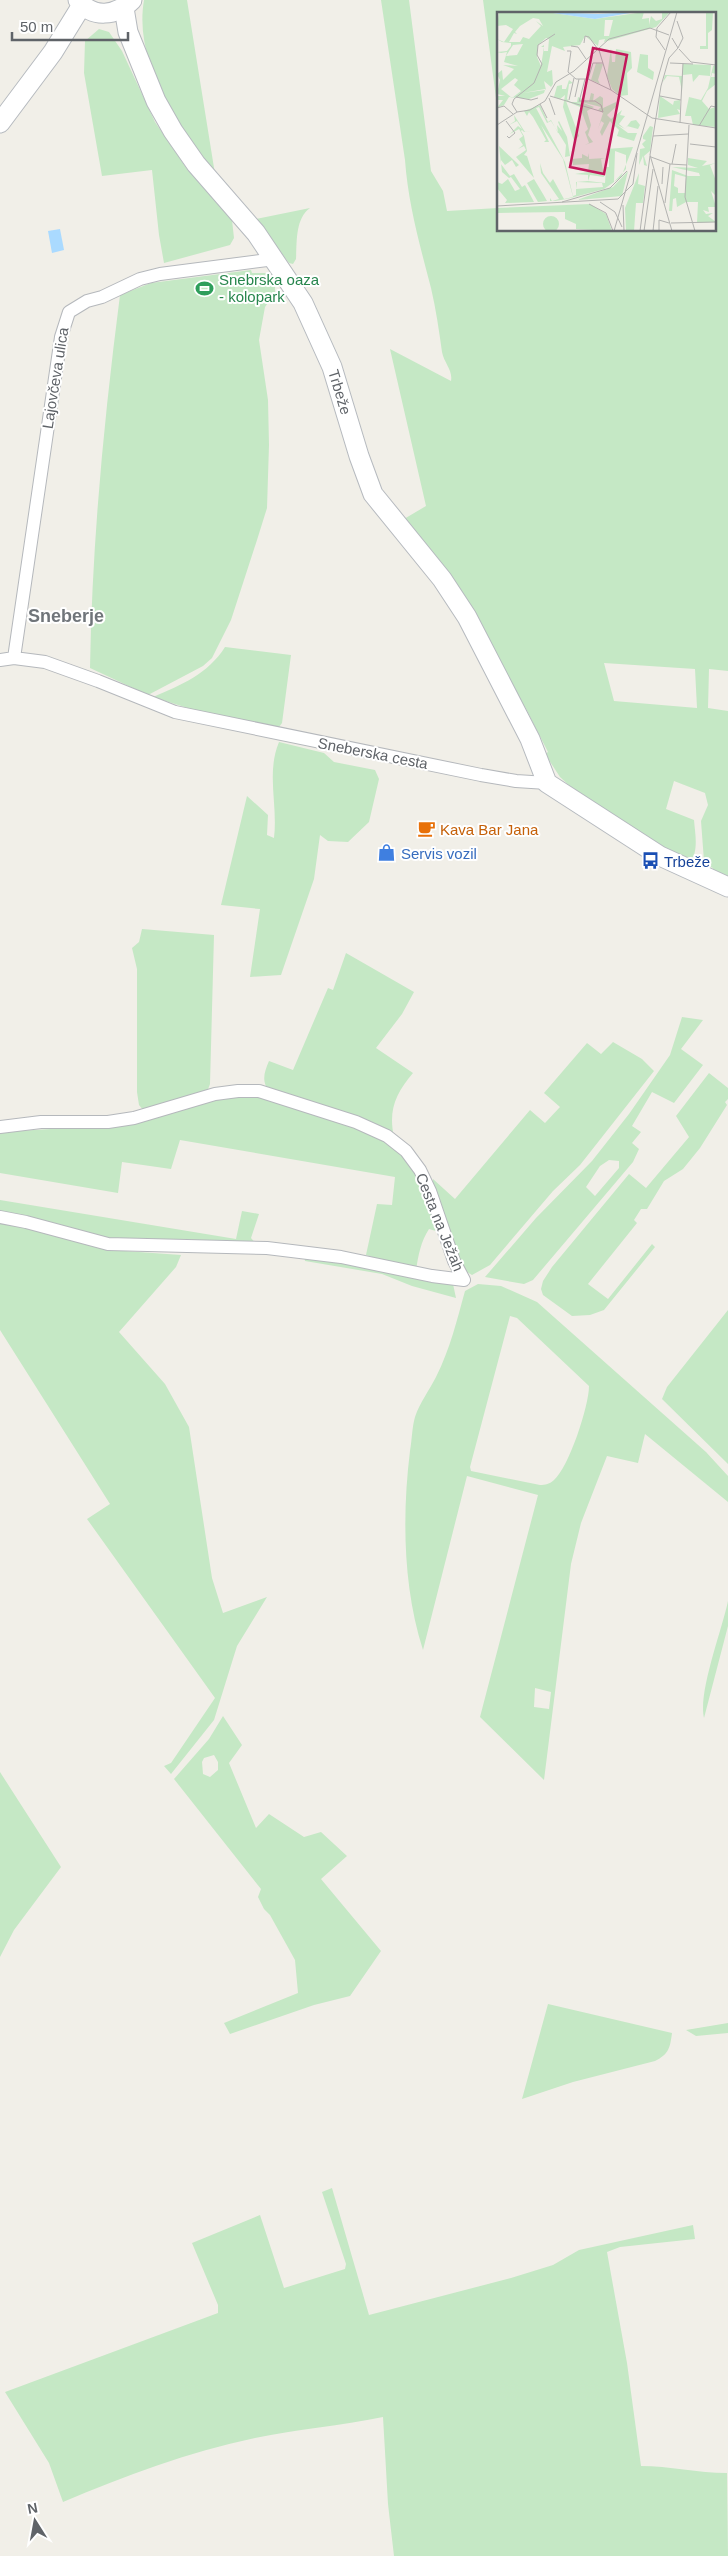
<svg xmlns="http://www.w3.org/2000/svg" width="728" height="2556" viewBox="0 0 728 2556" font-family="Arial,sans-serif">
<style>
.green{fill:#c5e8c5;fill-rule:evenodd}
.water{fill:#aadaff}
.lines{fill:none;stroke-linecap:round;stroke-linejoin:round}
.street-casing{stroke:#b5b8bc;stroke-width:14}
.secondary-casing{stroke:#b6babf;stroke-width:21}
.street{stroke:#fff;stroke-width:12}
.secondary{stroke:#fff;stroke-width:19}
.labels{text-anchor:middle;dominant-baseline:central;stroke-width:4;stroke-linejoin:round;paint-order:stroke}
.leisure-label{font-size:15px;fill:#27864d;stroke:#fff;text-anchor:start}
.street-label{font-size:15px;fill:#5f6368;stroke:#fff}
.food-label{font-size:15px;fill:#c56008;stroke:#fff;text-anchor:start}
.shop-label{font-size:15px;fill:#366cbe;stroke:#fff;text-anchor:start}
.transit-label{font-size:15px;fill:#164399;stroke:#fff;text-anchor:start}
.quarter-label{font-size:18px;font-weight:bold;fill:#70757a;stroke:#fff}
.inset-road{fill:none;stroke:#b3b3b1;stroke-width:1}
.view{fill:#c2185b;fill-opacity:0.15;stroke:#c2185b;stroke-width:2.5}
.inset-edge{fill:none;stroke:#5f6368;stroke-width:2.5}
</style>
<rect width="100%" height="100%" fill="#f1efe8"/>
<!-- green -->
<path class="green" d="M 144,0 L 187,0 L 215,174 C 180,125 133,65 144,0 Z
M 381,0 L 409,0 L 431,171 L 443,191 L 447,211 L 498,208 L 498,230 L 714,230 L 714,14 L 498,14 L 498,113 L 483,0 L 728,0 L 728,671 L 709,669 L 708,708 L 728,711 L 728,879 L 712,872 L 713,868 L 706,865 L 704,861 L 701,821 L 708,805 L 705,793 L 674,781 L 666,809 L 694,820 C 695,834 699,850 690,863 L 678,858 L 574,790 L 560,777 L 545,754 L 548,752 L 525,707 L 522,708 L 404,519 L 426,506 L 390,349 L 451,381 C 453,370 444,363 442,352 C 439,331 436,309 431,288 C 420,246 408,203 405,160 ZM 604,663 L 695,669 L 697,708 L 614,701 Z
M 99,29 L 109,32 L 122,51 L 155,122 L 187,169 L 232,220 L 234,238 L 230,245 L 164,263 L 159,235 L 152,170 L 102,176 L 84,73 L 85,41 Z
M 310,208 C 295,219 297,242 296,259 L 293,264 L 289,263 L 256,219 Z
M 251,270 L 252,273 L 266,273 L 275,279 L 275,293 L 265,307 L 259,340 L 268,400 L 269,445 L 267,508 L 257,540 L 231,620 L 212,658 L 203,666 L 148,695 L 90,668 C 92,543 104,419 120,295 L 151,283 Z
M 225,647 L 291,655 L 282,723 L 279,727 L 197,711 L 153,697 C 181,685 208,674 225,647 Z
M 279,742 L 324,753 L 334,762 L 375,770 L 379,779 L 369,822 L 348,842 L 328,841 L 320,835 L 314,879 L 281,975 L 250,977 L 260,909 L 221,905 L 247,796 L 268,815 L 267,835 L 274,838 C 278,805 266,773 279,742 Z
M 142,929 L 214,935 L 210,1084 L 207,1092 L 144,1111 L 139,1105 L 137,1092 L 137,969 L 132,948 L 139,942 Z
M 346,953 L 414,992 L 402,1014 L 376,1048 L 413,1073 C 396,1093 388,1110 394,1137 L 270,1093 C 261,1081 264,1073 269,1061 L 293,1070 L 328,988 L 333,990 Z
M 682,1017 L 703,1020 L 681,1049 L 703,1065 L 674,1103 L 652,1092 L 632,1126 L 641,1132 L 632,1143 L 639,1149 L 633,1162 L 533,1280 L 524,1284 L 485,1277 L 536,1218 L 592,1161 L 629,1114 L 670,1055 ZM 609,1160 L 619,1161 L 619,1168 L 595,1196 L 586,1187 L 600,1166 Z
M 613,1042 L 642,1059 L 654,1071 L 580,1165 L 553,1191 L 490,1265 L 472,1275 L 459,1267 L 433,1184 L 433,1179 L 455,1199 L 530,1110 L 545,1123 L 560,1107 L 544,1093 L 587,1043 L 601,1054 Z
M 709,1073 L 728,1088 L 728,1099 L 725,1102 L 727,1105 L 700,1148 L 683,1169 L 664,1181 L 647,1209 L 641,1209 L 634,1220 L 637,1223 L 588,1284 L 608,1299 L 652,1244 L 655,1247 L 604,1310 L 590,1315 L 572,1316 L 543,1295 L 541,1289 L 543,1281 L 552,1267 L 629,1174 L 646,1188 L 689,1137 L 676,1116 Z
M 243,1092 C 296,1108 383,1122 414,1170 C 425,1188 430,1211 436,1231 L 429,1229 C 421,1241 418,1256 416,1271 L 366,1255 L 377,1204 L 392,1205 L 395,1177 L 180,1140 L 171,1169 L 122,1162 L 118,1193 L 0,1173 L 0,1132 L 118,1125 Z
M 0,1200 L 236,1239 L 242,1211 L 259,1214 L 251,1238 L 258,1246 L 166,1247 L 93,1236 L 0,1212 Z
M 0,1221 L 111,1250 L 181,1255 L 176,1267 L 119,1332 L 165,1384 L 189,1427 L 212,1578 L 223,1613 L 267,1597 L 237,1646 L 214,1720 L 171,1774 L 164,1766 L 171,1763 L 215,1698 L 87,1519 L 110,1504 L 0,1330 Z
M 304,1256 L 453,1284 L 456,1298 L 412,1286 L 382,1274 L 305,1261 Z
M 478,1284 L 501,1286 L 537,1302 L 706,1452 L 728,1476 L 728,1502 L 645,1434 L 638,1463 L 607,1456 L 581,1523 L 571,1564 L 544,1780 L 480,1717 L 538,1495 L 467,1476 L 423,1650 C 403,1587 402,1516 410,1451 C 412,1440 412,1427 415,1417 C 420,1402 429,1391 436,1377 C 450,1349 457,1320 465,1291 ZM 510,1316 L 517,1318 L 589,1386 C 589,1406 569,1467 554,1480 C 550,1484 545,1485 540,1485 L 471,1471 L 470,1467 ZM 535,1688 L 551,1692 L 549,1709 L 534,1707 Z
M 728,1310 L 728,1464 L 662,1399 L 667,1387 Z
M 728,1601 L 728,1626 L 704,1718 C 698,1692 722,1630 728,1601 Z
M 223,1716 L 242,1745 L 229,1763 L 256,1828 L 269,1814 L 304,1837 L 321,1832 L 347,1856 L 321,1879 L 381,1951 L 350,1996 L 314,2005 L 230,2034 L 224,2023 L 298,1993 L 295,1960 L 270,1915 L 264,1909 L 258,1897 L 261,1889 L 174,1779 L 209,1739 ZM 214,1755 L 218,1762 L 218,1770 L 210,1777 L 203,1774 L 202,1762 L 204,1758 Z
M 0,1772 L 61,1867 L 14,1930 L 0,1957 Z
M 548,2004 L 672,2033 C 670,2048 669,2054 655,2061 L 573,2082 L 522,2099 Z
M 728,2023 L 728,2033 L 696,2036 L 686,2030 Z
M 332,2188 L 369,2315 L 511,2278 L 553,2265 L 579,2250 L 693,2225 L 695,2239 L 620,2247 L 607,2252 L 627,2363 L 641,2466 C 669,2466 698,2473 727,2473 L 728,2556 L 394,2556 L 388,2504 L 383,2417 C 341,2426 297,2429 255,2438 C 188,2452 125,2476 63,2502 L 49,2463 L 5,2392 L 218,2313 L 218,2305 L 192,2243 L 260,2215 L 284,2288 L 345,2269 L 346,2264 L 322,2192 Z"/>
<!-- water -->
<path class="water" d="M 60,229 L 64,250 L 52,253 L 48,231 Z"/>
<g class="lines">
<defs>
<path id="street" d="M 14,658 L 61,337 L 69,312 L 87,301 L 102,297 L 140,279 L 160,274 L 275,259
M 0,660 L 14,658 L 45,662 L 98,681 L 175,712 L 481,775 L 516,781 L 547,783
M 0,1127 L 41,1122 L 108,1122 L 134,1118 L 215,1094 L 238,1091 L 259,1091 L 356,1122 L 387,1136 L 406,1151 L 420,1170 L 430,1191 L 454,1261 L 464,1280 L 432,1276 L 341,1257 L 267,1248 L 108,1244 L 26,1222 L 0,1217"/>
<path id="secondary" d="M 78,0 C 93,19 116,16 132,0
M 124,8 L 128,32 L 156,101 L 173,131 L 196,164 L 256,233 L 303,303 L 332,367 L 359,456 L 373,494 L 442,579 L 467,617 L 530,739 L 547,783 L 660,856 L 728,887
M 0,123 L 53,52 L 82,5"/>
</defs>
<!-- street casing -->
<use href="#street" class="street-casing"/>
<!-- secondary casing -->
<use href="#secondary" class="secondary-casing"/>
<!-- street -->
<use href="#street" class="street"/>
<!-- secondary -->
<use href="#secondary" class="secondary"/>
</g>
<!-- icons -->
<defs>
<symbol id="stadium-bare" viewBox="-9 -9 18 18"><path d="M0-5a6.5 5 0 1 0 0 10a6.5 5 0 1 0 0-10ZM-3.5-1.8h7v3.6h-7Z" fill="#2e9e5b" stroke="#fff" stroke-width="2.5" paint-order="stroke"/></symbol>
<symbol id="cafe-bare" viewBox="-9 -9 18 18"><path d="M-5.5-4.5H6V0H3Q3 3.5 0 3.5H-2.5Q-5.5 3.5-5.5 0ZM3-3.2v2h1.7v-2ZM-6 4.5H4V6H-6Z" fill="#e8710a" stroke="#fff" stroke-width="2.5" paint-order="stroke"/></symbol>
<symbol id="shop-bare" viewBox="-9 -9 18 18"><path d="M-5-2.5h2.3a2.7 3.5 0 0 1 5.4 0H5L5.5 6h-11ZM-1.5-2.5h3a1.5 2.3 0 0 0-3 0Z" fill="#3f7fe0" stroke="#fff" stroke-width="2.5" paint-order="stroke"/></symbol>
<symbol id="bus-bare" viewBox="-9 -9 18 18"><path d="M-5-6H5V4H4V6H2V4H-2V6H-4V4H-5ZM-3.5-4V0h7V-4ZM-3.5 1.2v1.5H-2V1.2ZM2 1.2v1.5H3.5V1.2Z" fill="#1a4fb4" stroke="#fff" stroke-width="2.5" paint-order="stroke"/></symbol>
</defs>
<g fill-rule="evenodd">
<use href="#stadium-bare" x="192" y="276" width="25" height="25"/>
<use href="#cafe-bare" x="414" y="816" width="25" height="25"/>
<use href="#shop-bare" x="374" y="840" width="25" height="25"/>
<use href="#bus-bare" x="638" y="848" width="25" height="25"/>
</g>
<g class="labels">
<!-- leisure labels -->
<g class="leisure-label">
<text x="219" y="279">Snebrska oaza<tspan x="219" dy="17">- kolopark</tspan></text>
</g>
<!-- street labels -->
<g class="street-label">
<text transform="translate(55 378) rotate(-81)">Lajovčeva ulica</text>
<text transform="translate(340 392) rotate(73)">Trbeže</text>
<text transform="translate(373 753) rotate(11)">Sneberska cesta</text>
<text transform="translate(440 1222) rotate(68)">Cesta na Ježah</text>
</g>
<!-- food labels -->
<g class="food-label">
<text x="440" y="829">Kava Bar Jana</text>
</g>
<!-- shop labels -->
<g class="shop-label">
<text x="401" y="853">Servis vozil</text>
</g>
<!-- transit labels -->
<g class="transit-label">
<text x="664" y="861">Trbeže</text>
</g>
<!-- quarter labels -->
<g class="quarter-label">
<text x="66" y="616">Sneberje</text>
</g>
</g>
<!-- overview -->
<g transform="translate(497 12)">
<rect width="219" height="219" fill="#f1efe8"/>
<path d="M 2,0 L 49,0 L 98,7 L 147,0 L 145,7 L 152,6 L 152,13 L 154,4 L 159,9 L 165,7 L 165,0 L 173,0 L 159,15 L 107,30 L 108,27 L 102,28 L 101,34 L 88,24 L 83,33 L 66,35 L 68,39 L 55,34 L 50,60 L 55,58 L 56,72 L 54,75 L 47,69 L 49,78 L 48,77 L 26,81 L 48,78 L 47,81 L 32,87 L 12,85 L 7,93 L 0,96 L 6,88 L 0,88 L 0,84 L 8,84 L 0,82 L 3,68 L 0,62 L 5,58 L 6,68 L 17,57 L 6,53 L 21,54 L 7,50 L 10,40 L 4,41 L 0,40 L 10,39 L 14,34 L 14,31 L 5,30 L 0,27 L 7,30 L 16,17 L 9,13 L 0,14 ZM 36,6 L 42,7 L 46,14 L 39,9 L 44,14 L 32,27 L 26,25 L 23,30 L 12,30 L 17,21 L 20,22 L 18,20 L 23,14 ZM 108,8 L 116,8 L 112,24 L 107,24 ZM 49,26 L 52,27 L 51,39 L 47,39 L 47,33 L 44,35 L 47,35 L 44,54 L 40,45 L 41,33 ZM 26,32 L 20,43 L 9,44 L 16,33 ZM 18,66 L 21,68 L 17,73 L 24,79 L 15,86 L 4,77 ZM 209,0 L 216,0 L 215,18 L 211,21 L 211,37 L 203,37 L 203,34 L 209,34 ZM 114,36 L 115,50 L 118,50 L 119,37 L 134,40 L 135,56 L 130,61 L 131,83 L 123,84 L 115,77 L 110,64 ZM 143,42 L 151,43 L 151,56 L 157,60 L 156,68 L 140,60 ZM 99,51 L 106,52 L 101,68 L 103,72 L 94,68 ZM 186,52 L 214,53 L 213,64 L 202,63 L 196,70 L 195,62 L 186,63 L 185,79 L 182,65 L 170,64 L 166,70 L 168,63 L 185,64 ZM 219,53 L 219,62 L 215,61 L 214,65 L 218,65 L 219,72 L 210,79 L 205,89 L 212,97 L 219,95 L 219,115 L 196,113 L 194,104 L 188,104 L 192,85 L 204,88 L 211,76 L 216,54 ZM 72,68 L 76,71 L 72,72 L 70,87 L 73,90 L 80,90 L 81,85 L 92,90 L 94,81 L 97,82 L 96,89 L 103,84 L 106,86 L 106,96 L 119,90 L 120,94 L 110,103 L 114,107 L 125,98 L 123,103 L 128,104 L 122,112 L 128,117 L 134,109 L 139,108 L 143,113 L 141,117 L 130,114 L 128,117 L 119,112 L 131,121 L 140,121 L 137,129 L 120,124 L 122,118 L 118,114 L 113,122 L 117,114 L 113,109 L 105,124 L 103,120 L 107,111 L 104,109 L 101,117 L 106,101 L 101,98 L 104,95 L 84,90 L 97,95 L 90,99 L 94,113 L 91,123 L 96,130 L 88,133 L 92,131 L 88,120 L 91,117 L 83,95 L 69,89 L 82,124 L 77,129 L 66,95 L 68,83 L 63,87 L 57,85 L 60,74 L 65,73 L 65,77 L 69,77 ZM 163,84 L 176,93 L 177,89 L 183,88 L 183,98 L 180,97 L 183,102 L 161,106 ZM 43,93 L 51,110 L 54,108 L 61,121 L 60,113 L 65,119 L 61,110 L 62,109 L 70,125 L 73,144 L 68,145 L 69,133 L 54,109 L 50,111 L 42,95 L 39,96 L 68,150 L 76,184 L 79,183 L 79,170 L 91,169 L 91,163 L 78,162 L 91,160 L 92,152 L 76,153 L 75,147 L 85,146 L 85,142 L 91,145 L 92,141 L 92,147 L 108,146 L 104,147 L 107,165 L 93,163 L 91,169 L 108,171 L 109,155 L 112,155 L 112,138 L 109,137 L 136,135 L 124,165 L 107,177 L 74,186 L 64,188 L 58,189 L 53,189 L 53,186 L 55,189 L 62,187 L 44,161 L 43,151 L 46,161 L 53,171 L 56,167 L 67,187 L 76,185 L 66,147 L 44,113 L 52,130 L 47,130 L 49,128 L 36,105 L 32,100 L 30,104 L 27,99 ZM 118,139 L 129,143 L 129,157 L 117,170 ZM 80,170 L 105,171 L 106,175 L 79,177 ZM 17,103 L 28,120 L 34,119 L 27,120 L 25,118 L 24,119 L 27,124 L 30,139 L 27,143 L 30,144 L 37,166 L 19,145 L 29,138 L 27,134 L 21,137 L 26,133 L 22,127 L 26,124 L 22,117 L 13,122 L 21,114 L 25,117 L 20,109 L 12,113 L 18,109 ZM 153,114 L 156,115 L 153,139 L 147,144 L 150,154 L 147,153 L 146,144 L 142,153 L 143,137 L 148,136 L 145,132 L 149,128 L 146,127 L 146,124 ZM 2,134 L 22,153 L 19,155 L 15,148 L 8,153 L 4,148 L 4,152 L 13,164 L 17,162 L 25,175 L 28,173 L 37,190 L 8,191 L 10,188 L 0,176 L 0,170 L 5,172 L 11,167 L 18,179 L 23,177 L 14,165 L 12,166 L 5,160 ZM 191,146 L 210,149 L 205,154 L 219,151 L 213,153 L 219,169 L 219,184 L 214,179 L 219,195 L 211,195 L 212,200 L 206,198 L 209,202 L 216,201 L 211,204 L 219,210 L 200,211 L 201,190 L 189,190 L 180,195 L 179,186 L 176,187 L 175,199 L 172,199 L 175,158 L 191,164 L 203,164 L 202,161 L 175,155 L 201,156 L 191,153 ZM 178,162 L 189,165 L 188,181 L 181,181 L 181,176 L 177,174 ZM 131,159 L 125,184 L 80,188 L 116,175 ZM 142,161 L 141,172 L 148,174 L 146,191 L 139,191 L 137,219 L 129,219 L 128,196 ZM 37,167 L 46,182 L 50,189 L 41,190 L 30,171 ZM 93,192 L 109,202 L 115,219 L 79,217 L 79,212 L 68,207 L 68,200 L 0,201 L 0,196 ZM46 212a8 8 0 1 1 16 0a8 8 0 1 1-16 0Z" fill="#c5e8c5" fill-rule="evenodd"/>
<path d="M 49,0 L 101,2 L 139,0 L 98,7 Z" fill="#aadaff"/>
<path class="inset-road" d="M 180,9 L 186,26 L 181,36M 160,16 L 174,0M 160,16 L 159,25 L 168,38M 175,26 L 181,36 L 172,46 L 164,74 L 153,143 L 175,219M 87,31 L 88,24 L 92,25 L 100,36M 74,34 L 81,35 L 89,47M 182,37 L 194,50 L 219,53M 102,38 L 114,78M 70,39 L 74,39 L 71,60 L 79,67 L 91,67 L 114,78 L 155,106 L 219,116M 173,51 L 196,52M 91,67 L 96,51 L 106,51M 53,84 L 106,100 L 104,93 L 98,89 L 83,89M 163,84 L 184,88 L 183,111M 19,85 L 34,88 L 41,86M 78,85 L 82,67M 52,86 L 58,103M 72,88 L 77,66M 184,88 L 186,51M 82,90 L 88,67M 43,92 L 50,106M 0,96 L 7,94 L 16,102M 20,100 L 15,92 L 17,87 L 37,71 L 45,52 L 40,43 L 41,33 L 58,22M 9,109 L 18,121 L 12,126 L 10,124M 0,113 L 20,100 L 33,98 L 48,89 L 59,70 L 77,59 L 112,27 L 153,16 L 172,23M 192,113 L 188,185 L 198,219M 202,114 L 214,94 L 219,95M 156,124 L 191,122M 193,132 L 219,135M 154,145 L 173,152 L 190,153M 175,152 L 179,132M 165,172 L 166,155M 65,190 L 113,176 L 130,159M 103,190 L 118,200 L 125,215M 168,191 L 173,152M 92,192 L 109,201 L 116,219M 126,193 L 127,219M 0,194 L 121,187 L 136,172 L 140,141M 174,211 L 219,210M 117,219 L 180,0M 143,219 L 153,144M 147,219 L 156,157M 156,219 L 161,174M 162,219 L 162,208 L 172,211"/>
<path class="view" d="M 96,36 L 130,43 L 107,162 L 73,155 Z"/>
<rect width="219" height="219" class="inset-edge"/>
</g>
<!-- north arrow -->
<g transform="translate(35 2521) rotate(349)" stroke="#ffffff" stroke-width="4" paint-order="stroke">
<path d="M0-4L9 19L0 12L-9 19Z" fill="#5f6368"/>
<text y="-8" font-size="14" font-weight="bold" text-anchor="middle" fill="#5f6368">N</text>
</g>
<!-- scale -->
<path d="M12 32v8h116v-8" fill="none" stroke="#5f6368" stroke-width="2.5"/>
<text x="20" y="32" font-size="15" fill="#5f6368" stroke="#ffffff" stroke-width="4" paint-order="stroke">50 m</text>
</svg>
